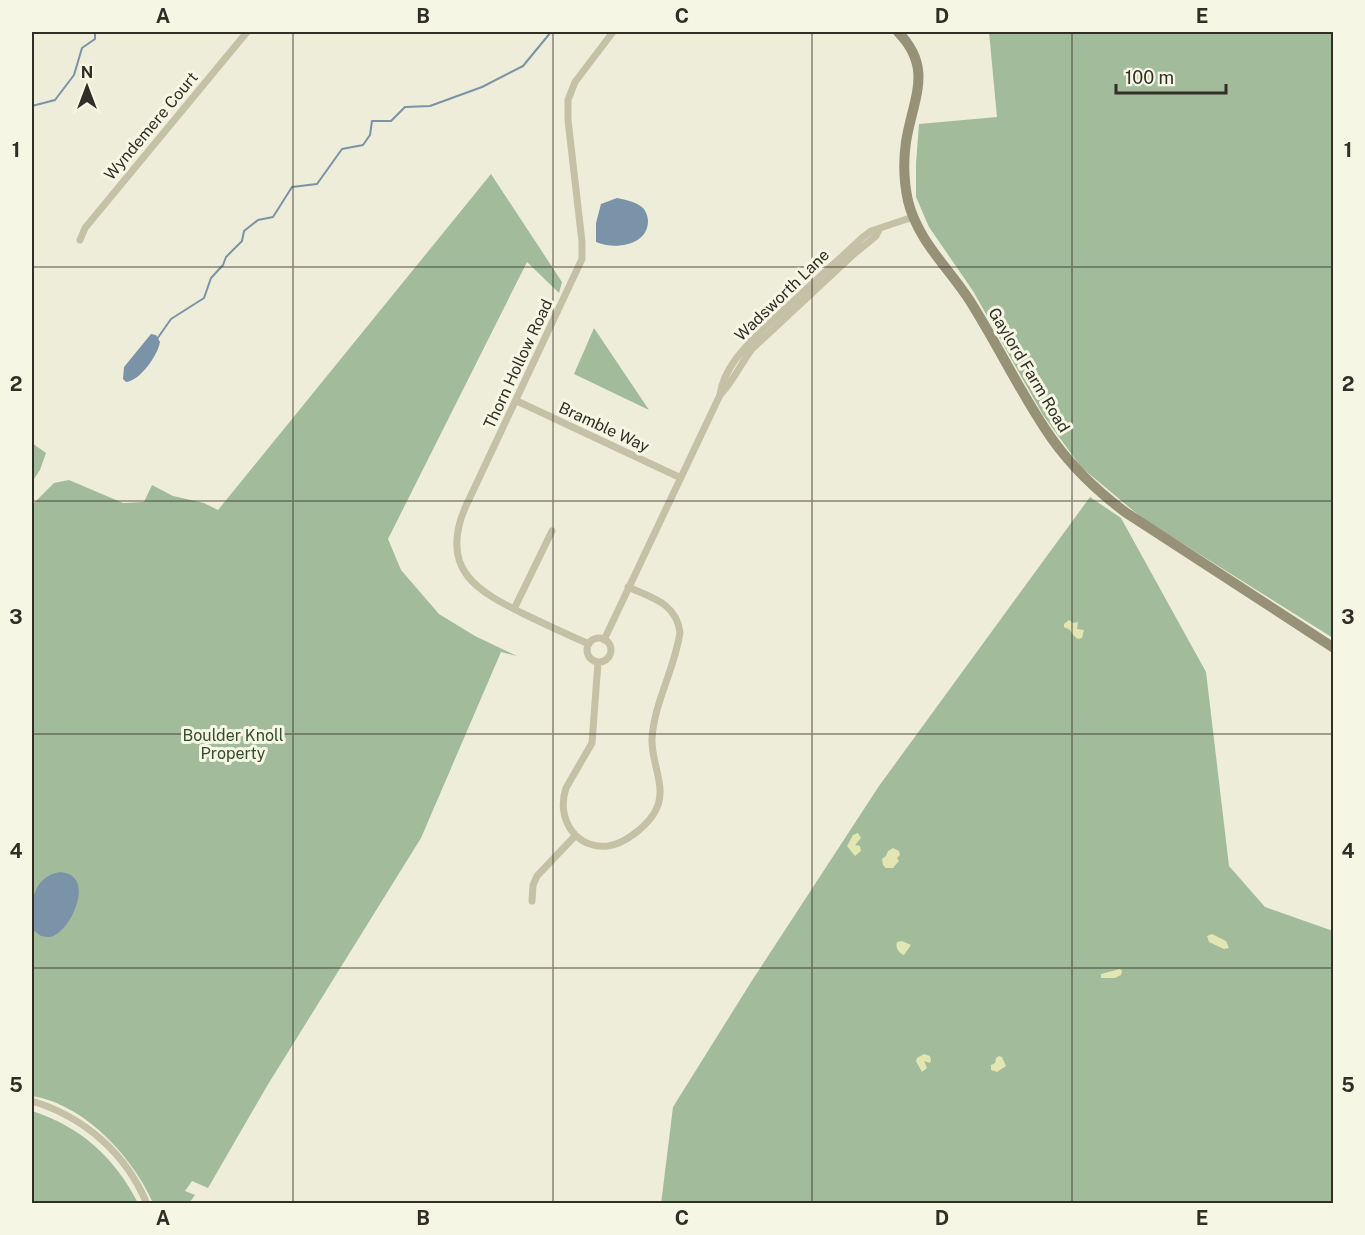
<svg xmlns="http://www.w3.org/2000/svg" width="1365" height="1235" viewBox="0 0 1365 1235" font-family="'Public Sans',sans-serif">
<style>
.green{fill:#a2bb9b}
.sand{fill:#e2e6b2}
.water{fill:#7b93a8}
.lines{fill:none;stroke-linecap:round;stroke-linejoin:round}
.stream{stroke:#7b93a8;stroke-width:2}
.street{stroke:#c4c1a6;stroke-width:7}
.secondary{stroke:#979178;stroke-width:10}
.grid{fill:none;stroke:#312e26;stroke-width:1.5;stroke-opacity:0.55}
.labels{text-anchor:middle;dominant-baseline:central;stroke-width:6;stroke-linejoin:round;paint-order:stroke}
.street-label{font-size:16px;fill:#312e26;stroke:#f6f6e4}
.park-label{font-size:16px;fill:#334d2d;stroke:#f6f6e4}
.neatline{fill:none;stroke:#312e26;stroke-width:2}
.grid-label{font-size:20px;text-anchor:middle;font-weight:bold;fill:#312e26}
</style>
<rect width="100%" height="100%" fill="#eeedd9"/>
<!-- green -->
<path class="green" d="M 989,32 L 1333,32 L 1333,638 L 1142,518 L 1081,467 L 1043,415 L 973,291 L 929,227 L 916,197 L 916,164 L 919,124 L 997,117 Z
M 491,174 L 562,282 L 559,293 L 527,262 L 388,539 L 401,570 L 439,614 L 475,636 L 517,656 L 501,652 L 421,838 L 267,1086 L 208,1188 L 192,1181 L 185,1191 L 195,1195 L 189,1203 L 153,1203 C 133,1157 84,1104 32,1096 L 32,505 L 54,483 L 69,480 L 123,503 L 144,502 L 152,485 L 173,496 L 204,503 L 218,510 Z
M 594,328 L 649,410 L 574,374 Z
M 32,443 L 46,453 L 40,470 L 32,482 Z
M 1090,497 L 1121,518 L 1206,672 L 1229,866 L 1265,907 L 1333,931 L 1333,1203 L 661,1204 L 673,1107 L 753,979 L 879,786 Z
M 32,1111 C 80,1126 115,1158 138,1203 L 32,1203 Z"/>
<!-- sand -->
<path class="sand" d="M 1069,620 L 1073,623 L 1078,622 L 1077,629 L 1084,630 L 1082,638 L 1078,639 L 1073,635 L 1070,630 L 1064,627 L 1064,624 Z
M 858,833 L 861,838 L 855,845 L 860,846 L 861,851 L 855,856 L 847,846 L 853,835 Z
M 893,848 L 899,851 L 900,855 L 897,858 L 899,861 L 893,868 L 886,868 L 883,865 L 882,859 L 886,856 L 888,851 Z
M 1212,934 L 1226,941 L 1229,948 L 1224,949 L 1209,942 L 1207,936 Z
M 902,941 L 911,945 L 904,955 C 899,954 895,947 897,942 Z
M 1120,969 L 1122,971 L 1121,975 L 1115,978 L 1101,978 L 1101,974 Z
M 924,1054 L 930,1056 L 931,1060 L 930,1063 L 924,1061 L 927,1068 L 922,1072 L 916,1061 L 917,1058 Z
M 999,1056 L 1002,1057 L 1006,1066 L 997,1072 L 991,1070 L 991,1065 L 995,1063 L 996,1058 Z"/>
<!-- water -->
<path class="water" d="M 617,198 C 626,200 637,202 643,208 C 646,211 648,217 648,221 C 648,246 614,250 596,242 L 596,223 L 601,204 Z
M 151,334 L 156,335 L 160,342 C 158,355 140,381 126,382 L 123,379 L 124,367 Z
M 60,872 C 95,874 74,925 55,935 C 51,938 46,937 41,936 L 32,929 C 31,905 31,877 60,872 Z"/>
<g class="lines">
<!-- stream -->
<path class="stream" d="M 32,106 L 55,100 L 74,75 L 82,48 L 95,39 L 95,32
M 157,339 L 171,319 L 204,298 L 211,278 L 223,265 L 226,257 L 242,241 L 244,231 L 258,220 L 273,217 L 292,187 L 317,184 L 342,149 L 363,145 L 370,135 L 372,121 L 391,121 L 405,107 L 430,106 L 482,87 L 523,66 L 551,32"/>
<!-- street -->
<path class="street" d="M 80,240 L 85,228 L 247,32
M 720,395 C 733,382 741,363 752,349 L 854,254 L 876,236 L 879,230
M 517,401 L 681,478
M 514,609 L 552,531
M587 650a12 12 0 1 1 24 0a12 12 0 1 1-24 0Z
M 604,640 L 720,395 C 723,369 745,347 762,330 L 863,237 L 871,231 L 913,217
M 589,644 C 568,635 547,625 526,615 C 477,591 439,570 465,508 L 582,259 L 582,242 L 568,120 L 568,100 L 575,82 L 613,32
M 598,662 L 592,743 L 566,788 C 556,817 574,849 608,846 C 624,844 644,828 653,815 C 670,790 651,766 652,739 C 654,702 675,669 680,632 C 676,603 652,598 628,587
M 532,901 L 533,885 L 537,876 L 575,836
M 32,1101 C 84,1117 126,1153 147,1204"/>
<!-- secondary -->
<path class="secondary" d="M 898,32 C 934,69 913,98 906,142 C 903,162 904,182 908,201 C 918,241 948,267 970,301 C 996,342 1017,386 1044,427 C 1065,460 1093,488 1125,512 L 1334,648"/>
</g>
<!-- grid -->
<path class="grid" d="M 293,32 L 293,1204M 553,32 L 553,1204M 812,32 L 812,1204M 1072,32 L 1072,1204M 32,267 L 1334,267M 32,501 L 1334,501M 32,734 L 1334,734M 32,968 L 1334,968"/>
<g class="labels">
<!-- street labels -->
<g class="street-label">
<text transform="translate(151 126) rotate(-50)">Wyndemere Court</text>
<text transform="translate(782 295) rotate(-44)">Wadsworth Lane</text>
<text transform="translate(518 364) rotate(-65)">Thorn Hollow Road</text>
<text transform="translate(1029 370) rotate(59)">Gaylord Farm Road</text>
<text transform="translate(604 427) rotate(25)">Bramble Way</text>
</g>
<!-- park labels -->
<g class="park-label">
<text x="233" y="735">Boulder Knoll<tspan x="233" dy="18">Property</tspan></text>
</g>
</g>
<!-- border -->
<rect width="1365" height="1235" fill="none" stroke="#f6f6e4" stroke-width="66"/>
<!-- north arrow -->
<g transform="translate(87 87)" stroke="#f6f6e4" stroke-width="4.5" paint-order="stroke">
<path d="M0-4.5L10 22L0 15L-10 22Z" fill="#312e26"/>
<text y="-9" font-size="16" font-weight="bold" text-anchor="middle" fill="#312e26">N</text>
</g>
<!-- scale -->
<path d="M1116 84v9h110v-9" fill="none" stroke="#312e26" stroke-width="3"/>
<text x="1125" y="84" font-size="18" fill="#312e26" stroke="#f6f6e4" stroke-width="4.5" paint-order="stroke">100 m</text>
<rect x="33" y="33" width="1299" height="1169" class="neatline"/>
<g class="grid-label">
<text x="163" y="23">A</text>
<text x="423" y="23">B</text>
<text x="682" y="23">C</text>
<text x="942" y="23">D</text>
<text x="1202" y="23">E</text>
<text x="16" y="157">1</text>
<text x="1348" y="157">1</text>
<text x="16" y="391">2</text>
<text x="1348" y="391">2</text>
<text x="16" y="624">3</text>
<text x="1348" y="624">3</text>
<text x="16" y="858">4</text>
<text x="1348" y="858">4</text>
<text x="16" y="1092">5</text>
<text x="1348" y="1092">5</text>
<text x="163" y="1225">A</text>
<text x="423" y="1225">B</text>
<text x="682" y="1225">C</text>
<text x="942" y="1225">D</text>
<text x="1202" y="1225">E</text>
</g>
</svg>
